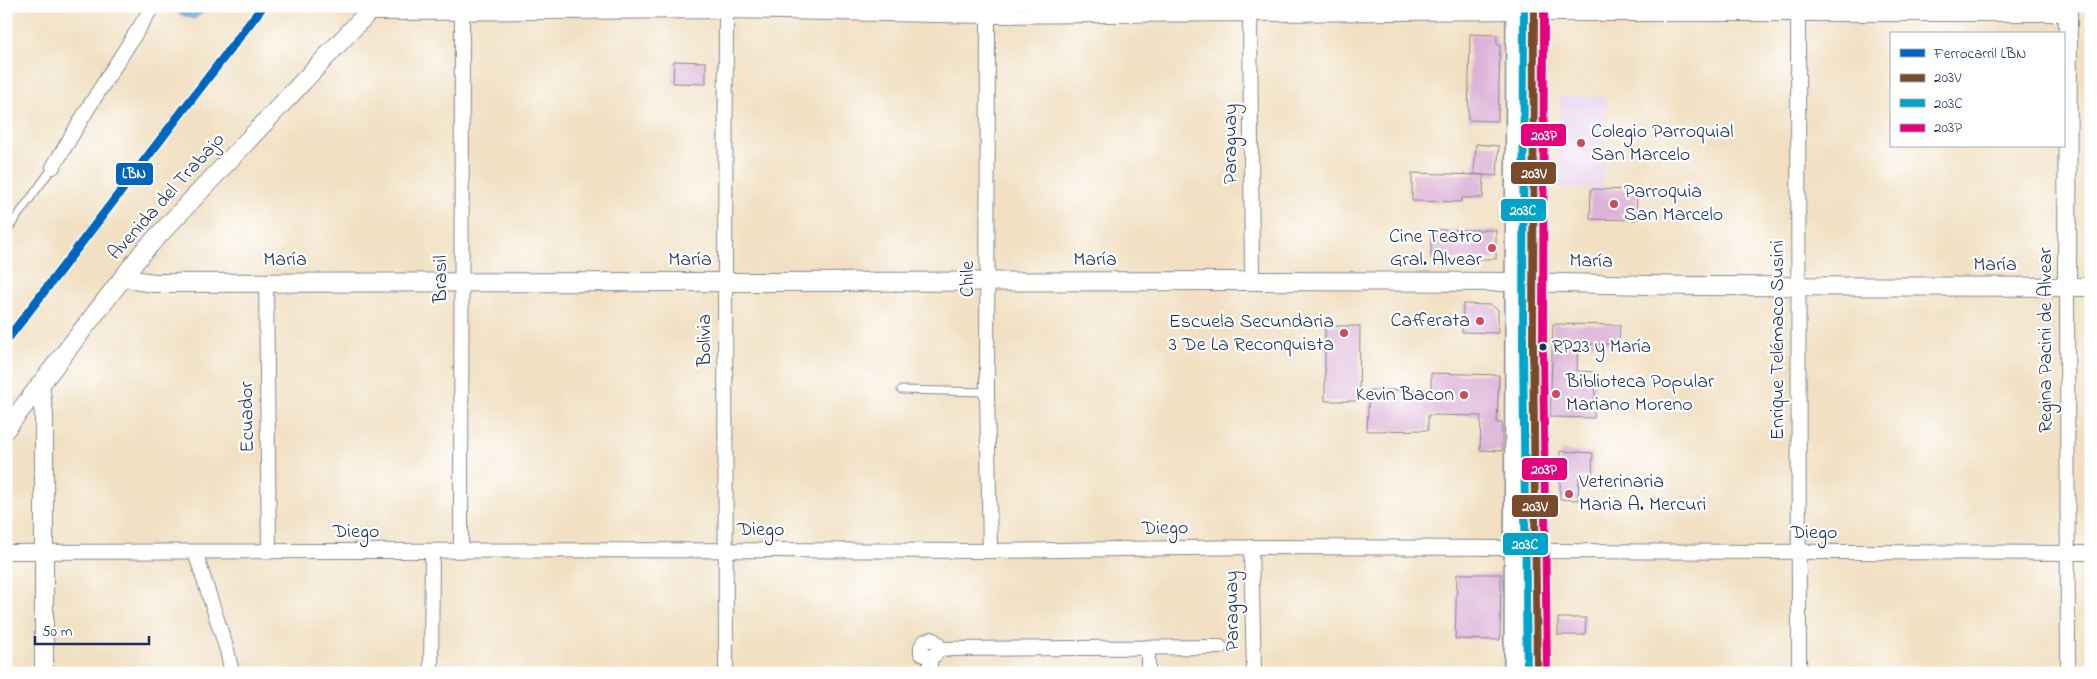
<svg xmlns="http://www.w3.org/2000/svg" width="2097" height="679" viewBox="0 0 2097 679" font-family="'Indie Flower',sans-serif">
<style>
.built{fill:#e8d2ee}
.water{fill:#6dafe1;stroke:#446fa0}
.building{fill:#ddb4d8}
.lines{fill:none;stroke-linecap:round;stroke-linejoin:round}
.service-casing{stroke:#868890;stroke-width:9}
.minor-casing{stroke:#868890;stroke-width:16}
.tertiary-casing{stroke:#868890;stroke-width:20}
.primary-casing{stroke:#868890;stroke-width:24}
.service{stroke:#fff;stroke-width:7}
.minor{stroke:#fff;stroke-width:14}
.tertiary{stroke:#fff;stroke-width:18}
.primary{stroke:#fff;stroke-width:21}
.bus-1-casing{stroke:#fff;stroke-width:11}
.bus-2-casing{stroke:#fff;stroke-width:11}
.bus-3-casing{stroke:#fff;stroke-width:11}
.bus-1{stroke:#7a4b2a;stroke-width:8}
.bus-2{stroke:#01a3c8;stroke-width:8}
.bus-3{stroke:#e5007d;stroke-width:8}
.rail-1-casing{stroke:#fff;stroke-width:12}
.rail-1{stroke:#0065bd;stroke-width:9}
.poi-dot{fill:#d1495b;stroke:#fff;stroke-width:2}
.bus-dot{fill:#1b2f5e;stroke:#fff;stroke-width:2}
.labels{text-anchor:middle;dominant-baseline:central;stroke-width:4.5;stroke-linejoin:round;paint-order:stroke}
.bus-label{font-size:19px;fill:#1b2f5e;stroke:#fff;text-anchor:start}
.poi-label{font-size:20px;fill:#1b2f5e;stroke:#fff;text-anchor:start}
.street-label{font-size:20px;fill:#1b2f5e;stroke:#fff}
.line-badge{stroke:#fff;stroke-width:2}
.badge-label{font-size:14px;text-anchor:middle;font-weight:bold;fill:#fff}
</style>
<rect width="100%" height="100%" fill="#fff"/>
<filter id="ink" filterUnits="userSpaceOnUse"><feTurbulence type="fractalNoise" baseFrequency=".02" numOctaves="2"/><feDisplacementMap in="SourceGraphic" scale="10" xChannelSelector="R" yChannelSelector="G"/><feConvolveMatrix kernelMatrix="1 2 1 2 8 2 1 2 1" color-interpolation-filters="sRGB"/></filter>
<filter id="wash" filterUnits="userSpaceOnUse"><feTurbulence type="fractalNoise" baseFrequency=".0096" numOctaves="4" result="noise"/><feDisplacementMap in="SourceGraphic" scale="20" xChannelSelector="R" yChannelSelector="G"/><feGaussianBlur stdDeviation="1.12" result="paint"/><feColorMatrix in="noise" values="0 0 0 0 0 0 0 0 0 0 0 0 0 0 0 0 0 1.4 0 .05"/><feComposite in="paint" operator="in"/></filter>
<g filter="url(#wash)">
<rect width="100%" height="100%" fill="#f1e0c2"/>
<!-- built -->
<path class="built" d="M 1560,96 L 1606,97 L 1603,189 L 1557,188 Z"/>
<!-- water -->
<path class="water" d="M 179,6 L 211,6 L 194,19 L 180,14 Z"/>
<g id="blocks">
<!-- building -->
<path class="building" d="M 1470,34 L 1497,35 L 1497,44 L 1500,45 L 1498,121 L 1468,120 Z
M 674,61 L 706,62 L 706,84 L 673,83 Z
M 1476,144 L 1499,146 L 1497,176 L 1474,174 Z
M 1412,173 L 1484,175 L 1483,198 L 1462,198 L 1461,202 L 1412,201 Z
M 1591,189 L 1637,190 L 1636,220 L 1590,219 Z
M 1431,230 L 1496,230 L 1496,259 L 1431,259 Z
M 1463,304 L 1491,305 L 1498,310 L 1498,333 L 1462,332 Z
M 1553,324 L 1620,325 L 1619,344 L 1578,344 L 1577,371 L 1596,372 L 1594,418 L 1550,417 Z
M 1325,326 L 1360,326 L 1359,401 L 1325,401 Z
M 1431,373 L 1499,375 L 1497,423 L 1502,423 L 1502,451 L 1480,450 L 1481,416 L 1428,415 L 1428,430 L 1367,431 L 1369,390 L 1431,390 Z
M 1560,451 L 1593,453 L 1592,476 L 1579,476 L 1578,500 L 1560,499 Z
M 1457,574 L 1501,574 L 1500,640 L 1455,639 Z
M 1558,618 L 1586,618 L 1585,635 L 1558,635 Z"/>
</g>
</g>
<g filter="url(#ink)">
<use href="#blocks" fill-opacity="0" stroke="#868890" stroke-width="1"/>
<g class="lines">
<defs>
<path id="service" d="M 6,232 L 53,167
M 901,390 L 987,392"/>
<path id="minor" d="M 726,6 L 725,281 L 726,673
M 988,6 L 987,392 L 990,551
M 1250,6 L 1252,281
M 1798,6 L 1799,673
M 368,13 L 726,11 L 988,16 L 1518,12
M 1534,14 L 2068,14
M 53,167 L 90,105 L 153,6
M 266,281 L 269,552
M 2067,287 L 2068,673
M 1251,547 L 1254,673
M 461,551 L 462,6
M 1537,551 L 2091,553
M 6,552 L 726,550 L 990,551 L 1251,547 L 1515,548
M 195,552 L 227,650 L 232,673
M 1148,647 L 1148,673
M 930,657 L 921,653 L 921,647 L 925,641 L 932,639 L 937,643 L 939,649
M 431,673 L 432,552
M 930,673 L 930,657 L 935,655 L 939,649 L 1220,647"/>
<path id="tertiary" d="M 125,276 L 139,281 L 155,283 L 1252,281 L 1516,282 L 1694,286 L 2091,287
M 2067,287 L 2068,6
M 40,384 L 44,415 L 44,673
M 6,429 L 142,253 L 374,6"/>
<path id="primary" d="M 1534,6 L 1533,348 L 1537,673
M 1515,673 L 1517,6"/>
</defs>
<!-- service casing -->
<use href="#service" class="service-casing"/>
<!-- minor casing -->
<use href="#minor" class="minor-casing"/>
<!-- tertiary casing -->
<use href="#tertiary" class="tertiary-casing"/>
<!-- primary casing -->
<use href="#primary" class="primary-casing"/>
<!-- service -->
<use href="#service" class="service"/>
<!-- minor -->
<use href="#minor" class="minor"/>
<!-- tertiary -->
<use href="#tertiary" class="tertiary"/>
<!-- primary -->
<use href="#primary" class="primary"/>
<defs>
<path id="bus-1" d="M 1534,6 L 1533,348 L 1537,673"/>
<path id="bus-2" d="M 1524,6 L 1523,348 L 1527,673"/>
<path id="bus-3" d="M 1544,6 L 1543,348 L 1547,673"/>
</defs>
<!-- bus-1 casing -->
<use href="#bus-1" class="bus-1-casing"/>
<!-- bus-2 casing -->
<use href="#bus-2" class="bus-2-casing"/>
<!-- bus-3 casing -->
<use href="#bus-3" class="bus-3-casing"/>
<!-- bus-1 -->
<use href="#bus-1" class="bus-1"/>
<!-- bus-2 -->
<use href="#bus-2" class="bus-2"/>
<!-- bus-3 -->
<use href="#bus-3" class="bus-3"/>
<defs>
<path id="rail-1" d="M 6,341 L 263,6"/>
</defs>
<!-- rail-1 casing -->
<use href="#rail-1" class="rail-1-casing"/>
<!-- rail-1 -->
<use href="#rail-1" class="rail-1"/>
</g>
</g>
<!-- markers -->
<g class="poi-dot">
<circle cx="1581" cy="143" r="5"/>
<circle cx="1614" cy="204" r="5"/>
<circle cx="1492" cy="248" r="5"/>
<circle cx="1480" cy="321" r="5"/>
<circle cx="1344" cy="333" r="5"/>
<circle cx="1556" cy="394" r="5"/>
<circle cx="1464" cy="395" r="5"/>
<circle cx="1569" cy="494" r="5"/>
</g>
<circle class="bus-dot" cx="1543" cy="347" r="4.5"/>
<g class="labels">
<!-- bus labels -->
<g class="bus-label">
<text x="1552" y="347">RP23 y María</text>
</g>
<!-- poi labels -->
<g class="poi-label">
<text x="1591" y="132">Colegio Parroquial<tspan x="1591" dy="23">San Marcelo</tspan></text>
<text x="1624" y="192">Parroquia<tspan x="1624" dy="23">San Marcelo</tspan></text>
<text x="1482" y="237" text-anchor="end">Cine Teatro<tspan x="1482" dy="23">Gral. Alvear</tspan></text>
<text x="1470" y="321" text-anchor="end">Cafferata</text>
<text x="1334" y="322" text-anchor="end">Escuela Secundaria<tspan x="1334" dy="23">3 De La Reconquista</tspan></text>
<text x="1566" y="382">Biblioteca Popular<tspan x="1566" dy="23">Mariano Moreno</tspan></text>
<text x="1454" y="395" text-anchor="end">Kevin Bacon</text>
<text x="1579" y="482">Veterinaria<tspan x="1579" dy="23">Maria A. Mercuri</tspan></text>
</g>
<!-- street labels -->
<g class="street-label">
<text transform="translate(1231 144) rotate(-90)">Paraguay</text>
<text transform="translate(167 197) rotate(-48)">Avenida del Trabajo</text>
<text x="285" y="260">María</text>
<text x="690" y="260">María</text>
<text x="1095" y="260">María</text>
<text transform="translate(1591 262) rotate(1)">María</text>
<text x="1995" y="265">María</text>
<text transform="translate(441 279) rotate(-90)">Brasil</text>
<text transform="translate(968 279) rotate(-90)">Chile</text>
<text transform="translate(705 340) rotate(-90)">Bolivia</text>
<text transform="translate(1778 340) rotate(-90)">Enrique Telémaco Susini</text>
<text transform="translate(2046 340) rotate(-90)">Regina Pacini de Alvear</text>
<text transform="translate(248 417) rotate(-91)">Ecuador</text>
<text transform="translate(1165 529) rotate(-1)">Diego</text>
<text x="761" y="530">Diego</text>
<text x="356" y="532">Diego</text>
<text x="1814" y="533">Diego</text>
<text transform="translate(1233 611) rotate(-91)">Paraguay</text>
</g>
</g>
<g class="line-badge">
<rect x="1520" y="123" width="47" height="24" rx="5" fill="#e5007d"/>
<rect x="1510" y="161" width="47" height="24" rx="5" fill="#7a4b2a"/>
<rect x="115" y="162" width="39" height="24" rx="5" fill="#0065bd"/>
<rect x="1500" y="198" width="47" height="24" rx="5" fill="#01a3c8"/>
<rect x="1521" y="457" width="47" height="24" rx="5" fill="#e5007d"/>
<rect x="1511" y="494" width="48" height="24" rx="5" fill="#7a4b2a"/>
<rect x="1502" y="532" width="47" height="24" rx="5" fill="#01a3c8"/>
</g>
<g class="badge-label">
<text x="1544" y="140">203P</text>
<text x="1534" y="178">203V</text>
<text x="134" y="178">LBN</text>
<text x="1523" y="215">203C</text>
<text x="1544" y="474">203P</text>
<text x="1535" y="511">203V</text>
<text x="1525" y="549">203C</text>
</g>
<!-- margin -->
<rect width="2097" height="679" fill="none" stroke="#fff" stroke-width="25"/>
<!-- legend -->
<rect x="1890" y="32" width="175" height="115" fill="#ffffff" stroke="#a4acbf"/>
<rect x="1900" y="49" width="25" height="8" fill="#0065bd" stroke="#a4acbf"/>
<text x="1934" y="58" font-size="15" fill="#1b2f5e">Ferrocarril LBN</text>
<rect x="1900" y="74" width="25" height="8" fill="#7a4b2a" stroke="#a4acbf"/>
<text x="1934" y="82" font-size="15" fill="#1b2f5e">203V</text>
<rect x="1900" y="99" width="25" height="8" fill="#01a3c8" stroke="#a4acbf"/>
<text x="1934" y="108" font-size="15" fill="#1b2f5e">203C</text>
<rect x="1900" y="124" width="25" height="8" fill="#e5007d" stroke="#a4acbf"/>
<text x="1934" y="132" font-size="15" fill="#1b2f5e">203P</text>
<!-- scale -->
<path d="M35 636v8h114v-8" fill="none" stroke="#1b2f5e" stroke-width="2.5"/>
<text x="42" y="636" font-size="15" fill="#1b2f5e" stroke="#ffffff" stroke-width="4" paint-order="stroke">50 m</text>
</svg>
